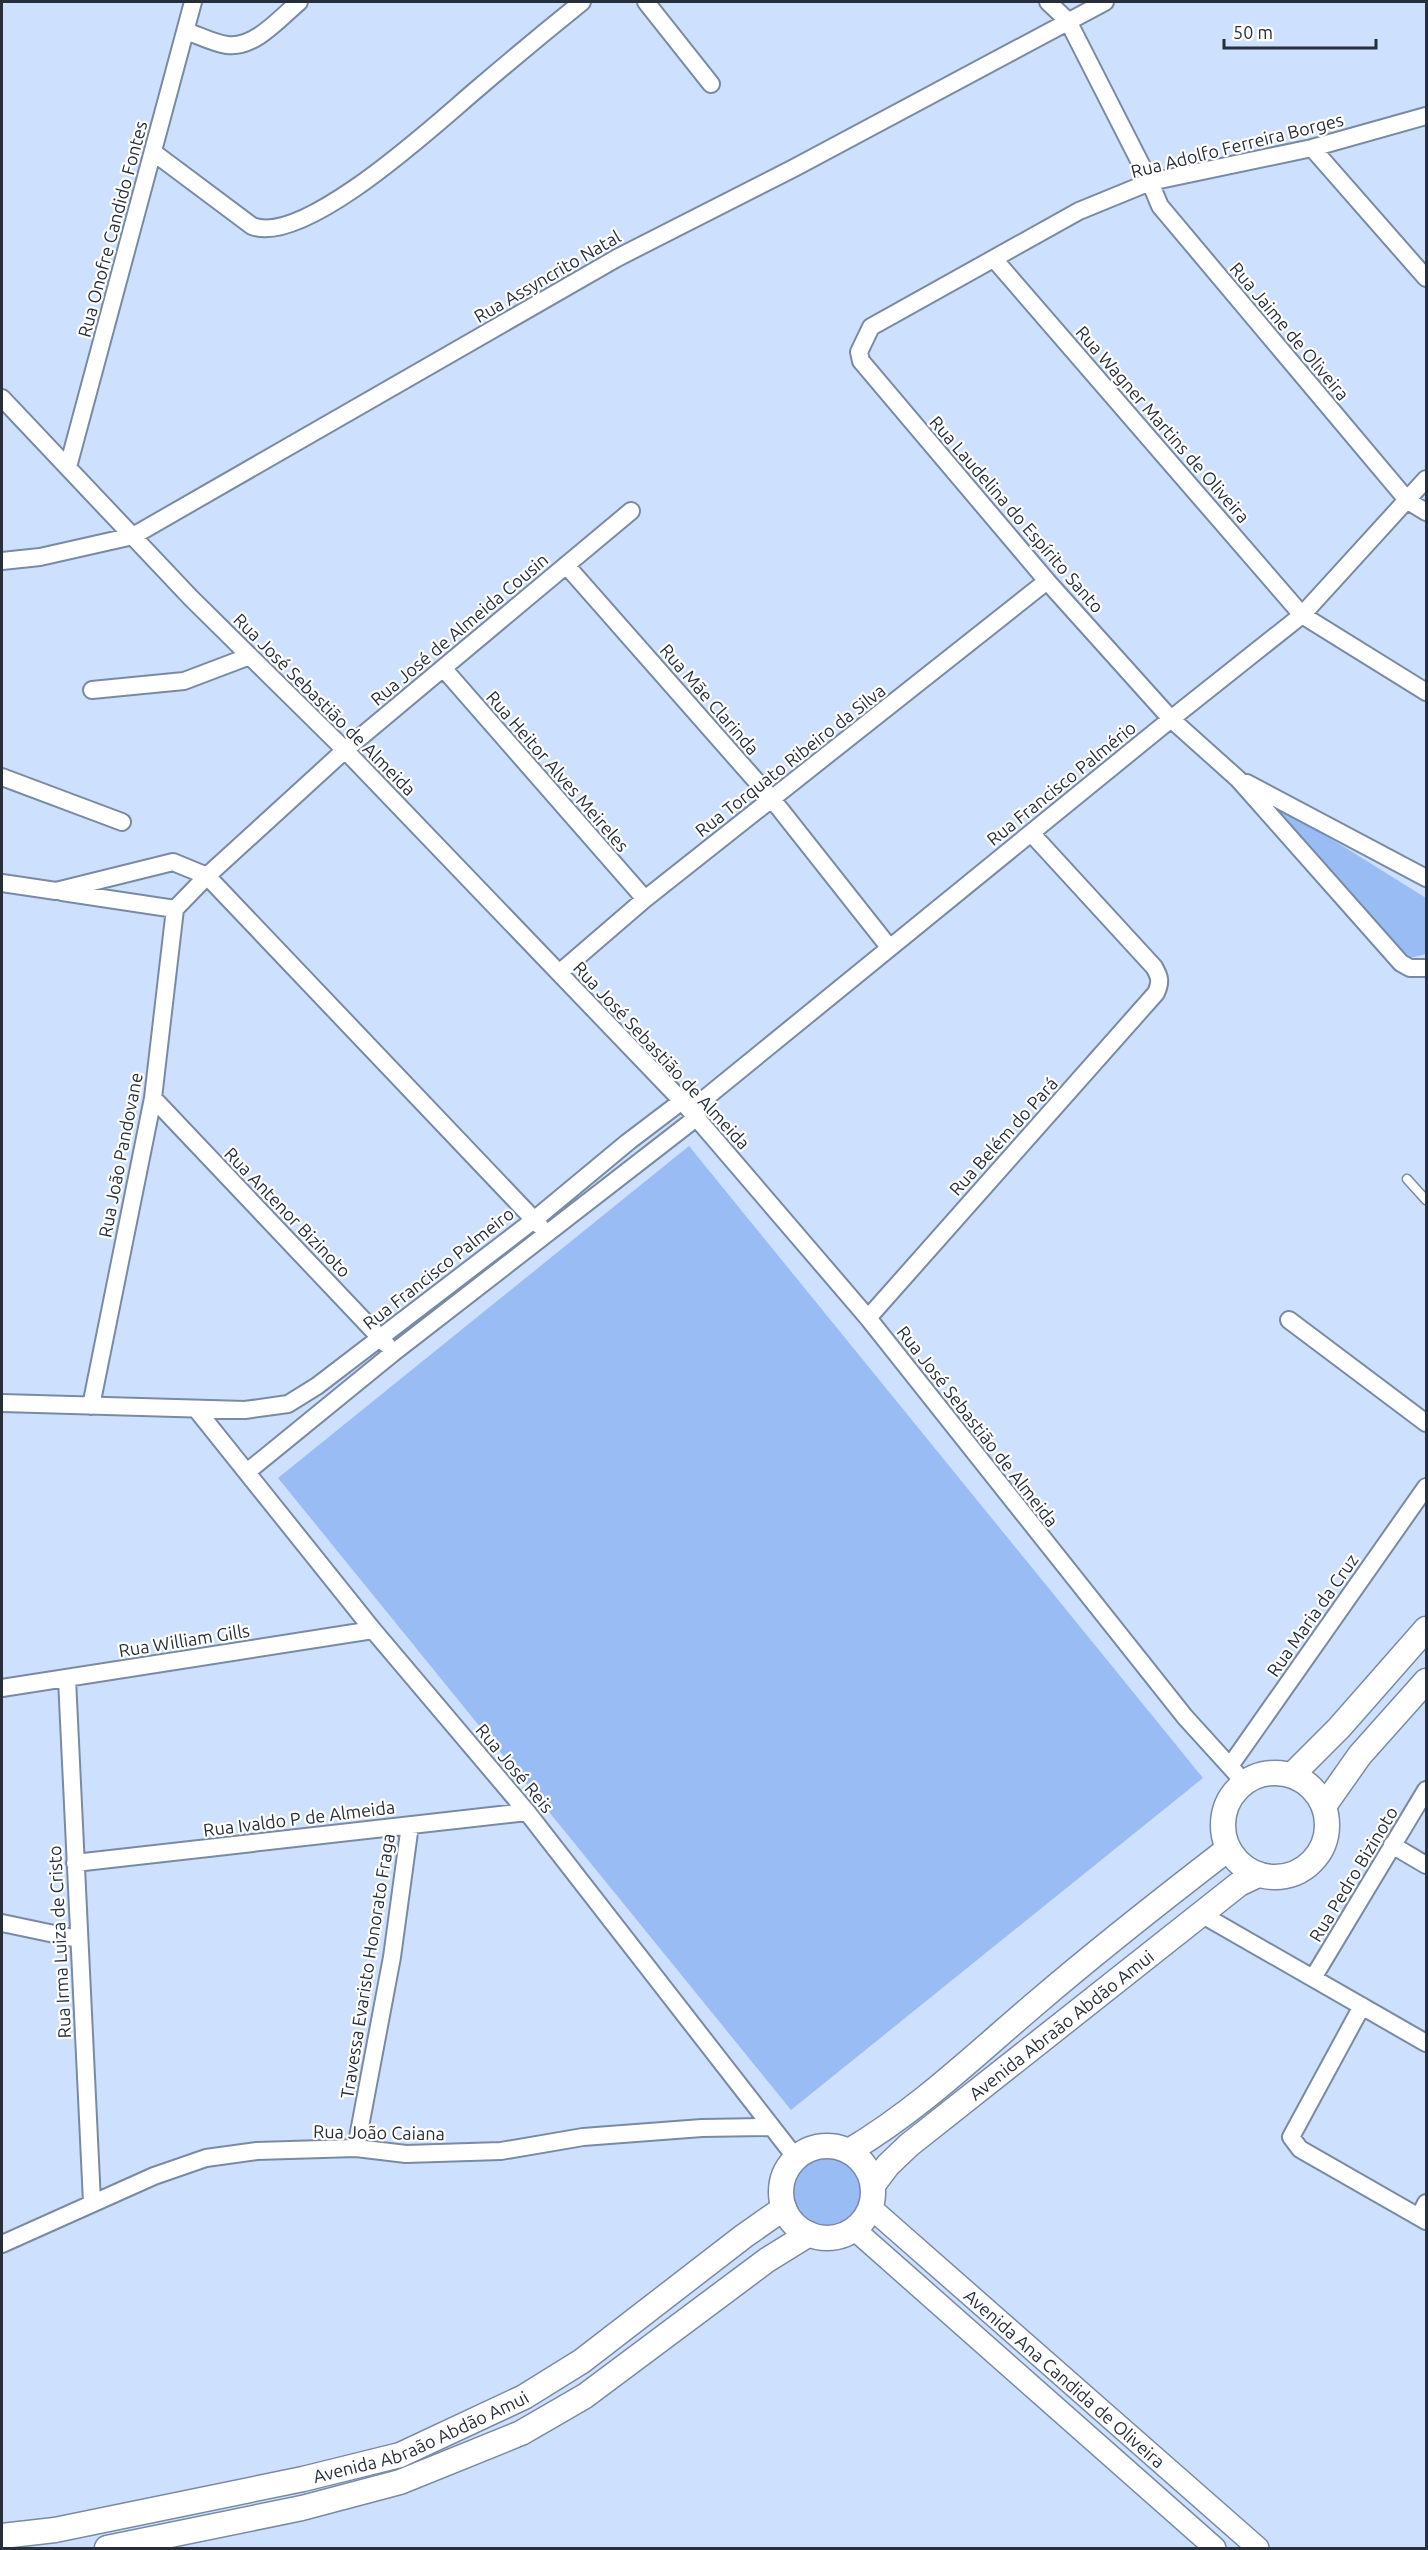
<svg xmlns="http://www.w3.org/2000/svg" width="1428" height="2550" viewBox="0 0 1428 2550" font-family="Ubuntu,sans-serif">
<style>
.green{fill:#9abcf4}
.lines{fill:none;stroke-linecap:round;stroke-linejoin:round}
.service-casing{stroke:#798aa5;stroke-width:11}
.minor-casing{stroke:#798aa5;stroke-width:20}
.tertiary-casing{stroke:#798aa5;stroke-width:24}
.secondary-casing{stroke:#798aa5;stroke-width:27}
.service{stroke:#fff;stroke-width:8}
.minor{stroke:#fff;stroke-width:16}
.tertiary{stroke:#fff;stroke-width:21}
.secondary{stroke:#fff;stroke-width:24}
.labels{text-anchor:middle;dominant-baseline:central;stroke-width:4.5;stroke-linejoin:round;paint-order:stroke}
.street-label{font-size:18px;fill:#272f3a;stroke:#fff}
</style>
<rect width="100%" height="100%" fill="#cde0fe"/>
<!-- green -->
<path class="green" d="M 1268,805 L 1282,808 L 1426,898 L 1426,954 L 1410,958 Z
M 689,1146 L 1203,1778 L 791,2110 L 278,1478 Z
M791 2193a37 37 0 1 1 74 0a37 37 0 1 1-74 0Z"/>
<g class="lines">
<defs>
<path id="service" d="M 1407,1179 L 1426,1200"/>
<path id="minor" d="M 646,2 L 711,84
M 1048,2 L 1068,21 L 1150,182 L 1160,206 L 1408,501 L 1426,512
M 186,31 C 198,35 213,43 227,45 C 254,49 280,18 299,2
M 1426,116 L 1312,148 L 1150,182 L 1079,211 L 871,327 L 859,352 L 861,361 L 1047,581 L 1171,719 L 1238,779 L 1401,963 L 1410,968 L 1426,968
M 1312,148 L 1426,278
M 153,152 L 252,226 C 304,247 437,123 476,90 C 511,60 546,31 582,2
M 994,259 L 1302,615 L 1426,692
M 2,398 L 191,598 L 345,750 L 682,1101 L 868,1318 L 1185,1717 L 1244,1782
M 68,467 L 193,2
M 2,561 L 40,557 L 133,536 L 617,258 L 794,168 L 1105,2
M 566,565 L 772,799 L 889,947
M 443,668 L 645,899
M 92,690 L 184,681 L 250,656
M 2,777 L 122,822
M 1247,783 L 1426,878
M 2,883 L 56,891 L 173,862 L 207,876 L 345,750 L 631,511
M 62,892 L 175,909 L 207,876 L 540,1226
M 559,973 L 645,899 L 1047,581
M 153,1098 L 387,1345
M 868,1318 L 1156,993 C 1161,982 1160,977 1154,967 L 1031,833
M 1289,1320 L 1426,1423
M 2,1403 L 245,1410 L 288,1404 L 317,1386 L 534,1220 L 628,1142 L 682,1101 L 693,1100
M 91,1406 L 153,1098 L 175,909
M 196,1409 L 373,1630 L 527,1812 L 796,2158
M 247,1472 L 393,1353 L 696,1118 L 703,1100 L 1171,719 L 1302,615 L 1426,479
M 67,1679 L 92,2202
M 2,1688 L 373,1630
M 1230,1766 L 1426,1487
M 1392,1845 L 1426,1865
M 75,1863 L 527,1812
M 1201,1914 L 1426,2043
M 2,1923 L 78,1939
M 1313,1978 L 1426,1790
M 1362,2006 L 1291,2137 L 1300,2149 L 1426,2221
M 356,2148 L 392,1957 L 410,1825
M 1419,2217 L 1426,2203
M 2,2244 L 154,2176 L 206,2158 L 257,2151 L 356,2148 L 406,2154 L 501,2151 L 583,2137 L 702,2128 L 771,2127"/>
<g id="tertiary">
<path id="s1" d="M 871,2208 L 1258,2548"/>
<path d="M 854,2229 L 1215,2548"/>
</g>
<g id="secondary">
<circle cx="1275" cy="1825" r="52"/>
<path d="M 1292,1775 L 1339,1728 L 1426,1629"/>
<path d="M 1324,1806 L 1360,1755 L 1426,1681"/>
<circle cx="827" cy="2192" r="46"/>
<path d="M 849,2151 C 917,2111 975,2055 1035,2004 C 1098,1950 1163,1899 1228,1849"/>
<path id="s2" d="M 873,2185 L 888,2165 L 909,2145 L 1239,1884 L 1258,1875"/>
<path id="s3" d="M 2,2536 L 55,2530 L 303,2479 L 400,2455 L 524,2397 L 582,2361 L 744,2236 L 784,2208"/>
<path d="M 107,2548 L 302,2508 L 400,2482 L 521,2433 L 585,2396 L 767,2260 L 809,2234"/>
</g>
</defs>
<!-- service casing -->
<use href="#service" class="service-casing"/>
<!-- minor casing -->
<use href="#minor" class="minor-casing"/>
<!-- tertiary casing -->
<use href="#tertiary" class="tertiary-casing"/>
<!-- secondary casing -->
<use href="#secondary" class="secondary-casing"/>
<!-- service -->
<use href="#service" class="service"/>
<!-- minor -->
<use href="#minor" class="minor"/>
<!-- tertiary -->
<use href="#tertiary" class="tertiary"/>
<!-- secondary -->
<use href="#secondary" class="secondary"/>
</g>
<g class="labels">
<!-- street labels -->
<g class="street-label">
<text transform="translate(1237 145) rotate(-14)">Rua Adolfo Ferreira Borges</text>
<text transform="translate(112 229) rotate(-75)">Rua Onofre Candido Fontes</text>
<text transform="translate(547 276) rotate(-30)">Rua Assyncrito Natal</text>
<text transform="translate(1290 331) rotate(50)">Rua Jaime de Oliveira</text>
<text transform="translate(1163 424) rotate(49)">Rua Wagner Martins de Oliveira</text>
<text transform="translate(1017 514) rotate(49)">Rua Laudelina do Espírito Santo</text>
<text transform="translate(459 629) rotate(-40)">Rua José de Almeida Cousin</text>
<text transform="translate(710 699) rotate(49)">Rua Mãe Clarinda</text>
<text transform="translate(325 704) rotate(45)">Rua José Sebastião de Almeida</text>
<text transform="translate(790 760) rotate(-38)">Rua Torquato Ribeiro da Silva</text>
<text transform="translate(558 771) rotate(49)">Rua Heitor Alves Meireles</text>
<text transform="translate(1061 783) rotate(-39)">Rua Francisco Palmério</text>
<text transform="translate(662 1055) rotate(47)">Rua José Sebastião de Almeida</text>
<text transform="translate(1003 1136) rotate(-48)">Rua Belém do Pará</text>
<text transform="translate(120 1155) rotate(-79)">Rua João Pandovane</text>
<text transform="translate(288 1212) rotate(46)">Rua Antenor Bizinoto</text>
<text transform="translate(438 1268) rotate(-38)">Rua Francisco Palmeiro</text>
<text transform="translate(978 1426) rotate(52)">Rua José Sebastião de Almeida</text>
<text transform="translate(1312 1615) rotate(-55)">Rua Maria da Cruz</text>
<text transform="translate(184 1640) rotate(-9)">Rua William Gills</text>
<text transform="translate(515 1768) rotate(50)">Rua José Reis</text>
<text transform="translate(299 1818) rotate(-7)">Rua Ivaldo P de Almeida</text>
<text transform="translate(1353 1874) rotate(-59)">Rua Pedro Bizinoto</text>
<text transform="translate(59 1942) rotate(-93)">Rua Irma Luiza de Cristo</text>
<text transform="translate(367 1966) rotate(-81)">Travessa Evaristo Honorato Fraga</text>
<text stroke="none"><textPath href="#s2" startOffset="248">Avenida Abraão Abdão Amui</textPath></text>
<text transform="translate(379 2132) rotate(1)">Rua João Caiana</text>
<text stroke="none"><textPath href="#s1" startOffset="258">Avenida Ana Candida de Oliveira</textPath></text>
<text stroke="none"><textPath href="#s3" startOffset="432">Avenida Abraão Abdão Amui</textPath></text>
</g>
</g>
<!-- border -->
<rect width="1428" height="2550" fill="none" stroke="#272f3a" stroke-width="6"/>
<!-- scale -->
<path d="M1224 39v9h152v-9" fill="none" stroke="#272f3a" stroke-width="3"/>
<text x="1233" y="39" font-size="18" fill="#272f3a" stroke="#ffffff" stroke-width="4.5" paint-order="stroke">50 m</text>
</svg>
